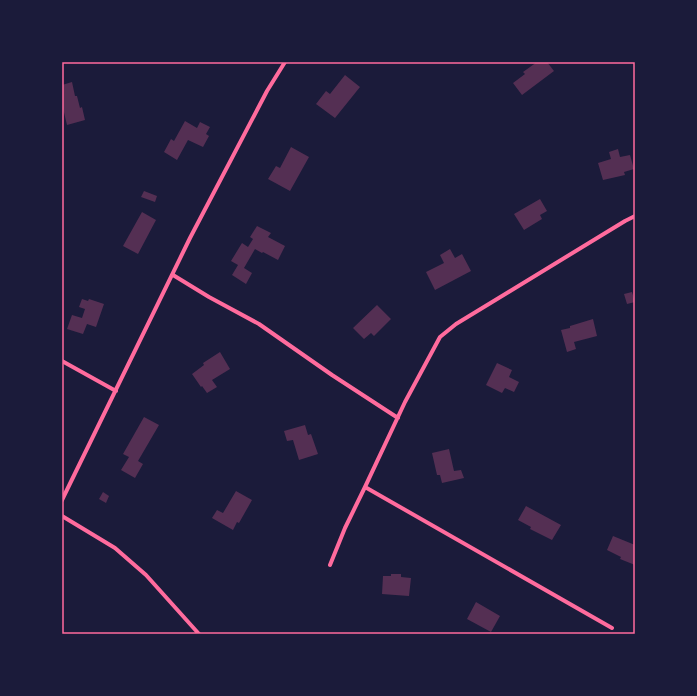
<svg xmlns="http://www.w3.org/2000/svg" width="697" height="696" viewBox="0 0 697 696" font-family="'Roboto Serif',serif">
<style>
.building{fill:#542f53}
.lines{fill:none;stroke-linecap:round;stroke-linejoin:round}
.minor{stroke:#ff6b9d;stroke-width:4}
.neatline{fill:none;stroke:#ff6b9d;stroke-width:1.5}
</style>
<rect width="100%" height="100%" fill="#1b1b3a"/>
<!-- building -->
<path class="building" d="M 537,62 L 547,62 L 554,71 L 522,95 L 513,83 L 525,74 L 523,72 Z
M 345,75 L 360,87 L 335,118 L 316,104 L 326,91 L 330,94 Z
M 72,82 L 75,96 L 77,96 L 80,108 L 82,107 L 85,120 L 67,125 L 62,104 L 62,85 Z
M 185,121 L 197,128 L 200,122 L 210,127 L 206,134 L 209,136 L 203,147 L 188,140 L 177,160 L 164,152 L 171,139 L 174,141 Z
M 291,147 L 309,157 L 290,191 L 268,179 L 276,166 L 280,168 Z
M 618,149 L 620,157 L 630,155 L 634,169 L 624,172 L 625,175 L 603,180 L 598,163 L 611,159 L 609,152 Z
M 144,191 L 157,196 L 155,202 L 141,197 Z
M 540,199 L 547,211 L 540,215 L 542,219 L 524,230 L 514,214 Z
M 142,212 L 156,220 L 138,254 L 123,246 Z
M 257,226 L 271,233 L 268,237 L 285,246 L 278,260 L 263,252 L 262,253 L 255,249 L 244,268 L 252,273 L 246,284 L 232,275 L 238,265 L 231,261 L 242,243 L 248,247 L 253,239 L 250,237 Z
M 450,249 L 455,258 L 462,254 L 471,271 L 435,290 L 426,272 L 444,263 L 440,255 Z
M 632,292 L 635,302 L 627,304 L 624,294 Z
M 82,299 L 88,301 L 89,299 L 104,304 L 96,327 L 87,324 L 83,334 L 67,329 L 72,315 L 82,318 L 85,309 L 79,307 Z
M 377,305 L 391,319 L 374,336 L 371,333 L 364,339 L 353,328 Z
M 593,319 L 597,336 L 574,342 L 576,349 L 567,352 L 561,330 L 570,328 L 570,326 Z
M 220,352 L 230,369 L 212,380 L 217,387 L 207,393 L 202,386 L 201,387 L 192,374 L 204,365 L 203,363 Z
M 497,363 L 512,370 L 509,377 L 519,382 L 514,392 L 505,388 L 502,393 L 486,385 Z
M 144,417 L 159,425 L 138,461 L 143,464 L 135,478 L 121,470 L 129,457 L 123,454 Z
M 305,425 L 308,435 L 311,434 L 318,454 L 299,460 L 293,440 L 287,441 L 284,431 Z
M 449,449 L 454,471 L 461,470 L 464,478 L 442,483 L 440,475 L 437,475 L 432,453 Z
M 236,491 L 252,500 L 239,523 L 237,522 L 233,530 L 212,518 L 217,510 L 223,513 Z
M 103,492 L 109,496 L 106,503 L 99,499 Z
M 526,506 L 561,525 L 552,540 L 530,529 L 531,527 L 518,520 Z
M 613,536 L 635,545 L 635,565 L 620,559 L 621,557 L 607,550 Z
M 391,574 L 401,574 L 401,577 L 411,578 L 409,596 L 382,594 L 383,576 L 391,576 Z
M 476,602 L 500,616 L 491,632 L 467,619 Z"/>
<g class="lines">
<!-- minor -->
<path class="minor" d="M 173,275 L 209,297 L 259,324 L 332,375 L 398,418
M 62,361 L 116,391
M 365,487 L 612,628
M 62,500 L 190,238 L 267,91 L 285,62
M 62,516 L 115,548 L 146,575 L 199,634
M 330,565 L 345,528 L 365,487 L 405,402 L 440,337 L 456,324 L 625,221 L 635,216"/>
</g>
<!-- border -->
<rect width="697" height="696" fill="none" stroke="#1b1b3a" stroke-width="126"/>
<rect x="63" y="63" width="571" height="570" class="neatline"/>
</svg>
